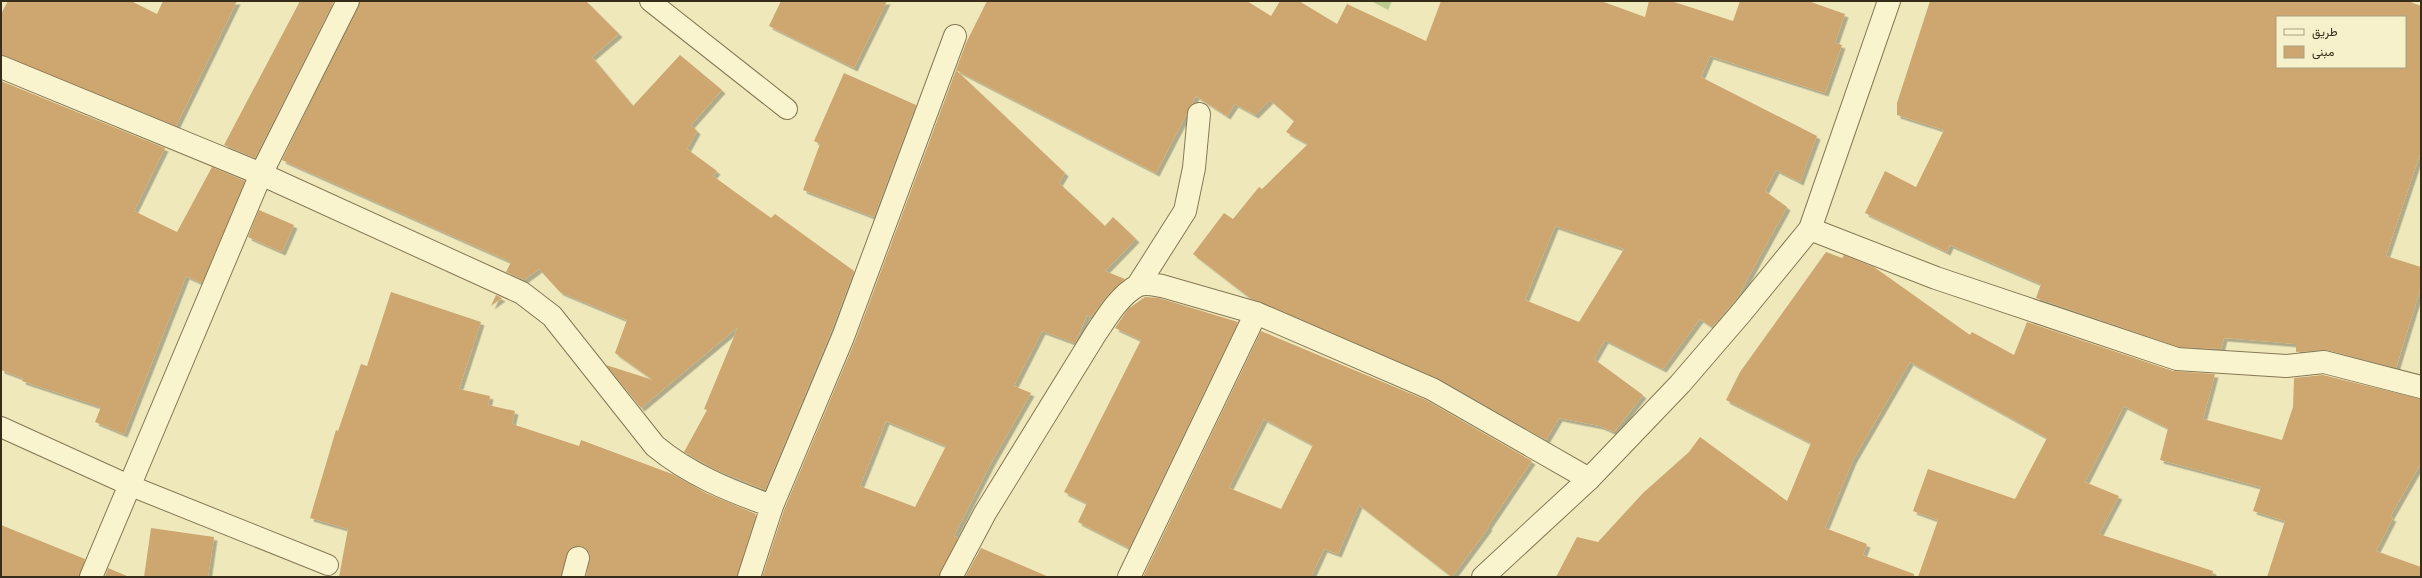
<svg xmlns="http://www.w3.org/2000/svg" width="2422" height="578" viewBox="0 0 2422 578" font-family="Bitter,Vazirmatn,serif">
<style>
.green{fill:#bbcc90}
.building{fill:#cea770;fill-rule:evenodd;filter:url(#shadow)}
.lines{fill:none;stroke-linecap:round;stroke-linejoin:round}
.service-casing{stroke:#867855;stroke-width:22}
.minor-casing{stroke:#867855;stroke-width:24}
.tertiary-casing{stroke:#867855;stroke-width:24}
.service{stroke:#faf4ce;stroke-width:20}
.minor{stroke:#faf4ce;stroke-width:22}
.tertiary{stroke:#faf4ce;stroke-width:22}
</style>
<defs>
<filter id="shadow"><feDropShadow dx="3.5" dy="3.5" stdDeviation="0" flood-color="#0004"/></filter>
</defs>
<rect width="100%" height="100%" fill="#efe8bb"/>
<!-- green -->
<path class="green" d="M 1371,1 L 1392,1 L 1388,10 Z"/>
<!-- building -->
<path class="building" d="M 8,1 L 131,1 L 157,14 L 163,1 L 237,1 L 176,126 L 1,55 L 1,14 Z
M 300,1 L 334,1 L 255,158 L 224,145 Z
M 360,1 L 586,1 L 619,34 L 592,57 L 633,106 L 680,55 L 722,90 L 691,125 L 697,131 L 687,149 L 717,171 L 713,176 L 771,218 L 775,214 L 854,271 L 831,332 L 765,490 L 716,470 L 684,452 L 707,410 L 704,409 L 738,327 L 641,408 L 606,365 L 653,380 L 615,353 L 627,320 L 560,292 L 539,269 L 524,280 L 506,272 L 511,262 L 282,160 Z
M 781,1 L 887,1 L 854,68 L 769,26 Z
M 987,1 L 1247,1 L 1271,16 L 1280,1 L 1299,1 L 1337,24 L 1347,4 L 1426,41 L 1441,1 L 1601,1 L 1645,17 L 1649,1 L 1671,1 L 1733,21 L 1740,1 L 1808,1 L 1845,14 L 1835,43 L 1842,45 L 1825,93 L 1710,56 L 1701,77 L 1817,136 L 1800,182 L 1776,170 L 1765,191 L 1787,207 L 1737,298 L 1712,327 L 1700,319 L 1663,369 L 1605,340 L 1594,359 L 1643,395 L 1614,432 L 1600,426 L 1559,418 L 1546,440 L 1437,378 L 1250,298 L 1193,254 L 1224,213 L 1233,219 L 1259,187 L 1262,189 L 1308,144 L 1286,132 L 1294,121 L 1270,100 L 1255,115 L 1235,104 L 1227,116 L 1196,96 L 1156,173 L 956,70 L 966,43 ZM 1555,226 L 1624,249 L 1579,322 L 1525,300 Z
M 1930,1 L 2408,1 L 2421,6 L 2421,151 L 2386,256 L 2421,267 L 2421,287 L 2396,368 L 2327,350 L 2296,352 L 2296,344 L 2224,338 L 2221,349 L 2179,347 L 2036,298 L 2041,284 L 1950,245 L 1947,252 L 1865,213 L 1885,171 L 1916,187 L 1944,130 L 1897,115 L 1897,103 ZM 2277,17 L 2405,17 L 2405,67 L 2277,67 Z
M 956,70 L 1065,173 L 1059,183 L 1105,226 L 1113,217 L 1136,239 L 1105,271 L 1125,279 L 1109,293 L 1091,317 L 1087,315 L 1075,343 L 1042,331 L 1014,386 L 1031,393 L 991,463 L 954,536 L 958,538 L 939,577 L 762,577 L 784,510 L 855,341 ZM 886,421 L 946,446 L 915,507 L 860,486 Z
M 844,73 L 916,105 L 874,217 L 803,190 L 820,144 L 814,141 Z
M 1,81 L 165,148 L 134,211 L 177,232 L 212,167 L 245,181 L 202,283 L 186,276 L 124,434 L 95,422 L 101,407 L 22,381 L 23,378 L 1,370 Z
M 259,210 L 294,225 L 282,252 L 248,237 Z
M 1826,252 L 1842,258 L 1844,255 L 1874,267 L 1970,335 L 1972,332 L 2014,355 L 2027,322 L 2173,371 L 2215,374 L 2203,419 L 2282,440 L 2293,407 L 2294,378 L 2323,375 L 2421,399 L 2421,463 L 2390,517 L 2393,518 L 2376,551 L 2421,567 L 2421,577 L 2267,577 L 2285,521 L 2253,511 L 2261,487 L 2160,460 L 2168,428 L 2124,406 L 2085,482 L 2119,496 L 2099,534 L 2213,571 L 2212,577 L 1918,577 L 1938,520 L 1913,511 L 1928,469 L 2015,499 L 2047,438 L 1910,362 L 1853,460 L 1825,528 L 1867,544 L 1863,555 L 1914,574 L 1914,577 L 1556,577 L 1577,537 L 1598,542 L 1643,493 L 1689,452 L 1700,437 L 1787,501 L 1811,443 L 1726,400 L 1740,372 Z
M 391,292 L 481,322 L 459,389 L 490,396 L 488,405 L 515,411 L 512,424 L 579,446 L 581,440 L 672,474 L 706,493 L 756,514 L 737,577 L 586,577 L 590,555 L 586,549 L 581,546 L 569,550 L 561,577 L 339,577 L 348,529 L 310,518 L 336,430 L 338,431 L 361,364 L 367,366 Z
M 496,295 L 502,298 L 491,306 Z
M 1145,297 L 1159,298 L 1238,322 L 1129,548 L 1078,522 L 1087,503 L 1064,492 L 1141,340 L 1115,328 L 1128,309 Z
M 1261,331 L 1426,400 L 1532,461 L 1488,526 L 1489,527 L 1452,577 L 1359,505 L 1338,554 L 1324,549 L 1311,577 L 1143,577 ZM 1264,419 L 1313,445 L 1281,509 L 1229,488 Z
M 1,525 L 85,559 L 79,577 L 1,577 Z
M 151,528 L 214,537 L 208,577 L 144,577 Z
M 981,548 L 1049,577 L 965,577 Z
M 108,568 L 127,576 L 126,577 L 105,577 Z"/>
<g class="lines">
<defs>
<path id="service" d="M 650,1 L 787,109
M 1,427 L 131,486 L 328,565"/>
<path id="minor" d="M 1,67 L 261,174 L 522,293 L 552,316 L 655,446 C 690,475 730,491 772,506
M 1810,229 L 1936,278 L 2177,359 L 2286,366 L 2324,362 L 2421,387
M 1138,285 L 1185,211 L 1194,168 L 1199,114
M 91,577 L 261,174 L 348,1
M 573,577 L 578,558
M 749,577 L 772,506 L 843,337 L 955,36
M 951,577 L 985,513 L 1096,333 C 1107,317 1119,296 1137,286 C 1144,282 1155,285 1162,286 L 1256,313 L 1432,389 L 1589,479
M 1129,577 L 1256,313"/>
<path id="tertiary" d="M 1483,577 L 1589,479 L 1680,384 L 1742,312 L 1810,229 L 1889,1"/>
</defs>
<!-- service casing -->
<use href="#service" class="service-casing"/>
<!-- minor casing -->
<use href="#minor" class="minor-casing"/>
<!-- tertiary casing -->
<use href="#tertiary" class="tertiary-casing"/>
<!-- service -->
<use href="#service" class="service"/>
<!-- minor -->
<use href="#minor" class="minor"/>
<!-- tertiary -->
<use href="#tertiary" class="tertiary"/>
</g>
<!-- border -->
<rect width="2422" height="578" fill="none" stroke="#352c1a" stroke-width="4"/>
<!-- legend -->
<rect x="2276" y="16" width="130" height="52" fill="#f6f1cb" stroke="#a9a284"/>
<rect x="2284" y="29" width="20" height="6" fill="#faf4ce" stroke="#a9a284"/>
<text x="2312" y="36" font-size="12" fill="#352c1a">طريق</text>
<rect x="2284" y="46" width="20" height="12" fill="#cea770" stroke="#a9a284"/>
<text x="2312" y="56" font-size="12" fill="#352c1a">مبنى</text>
</svg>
